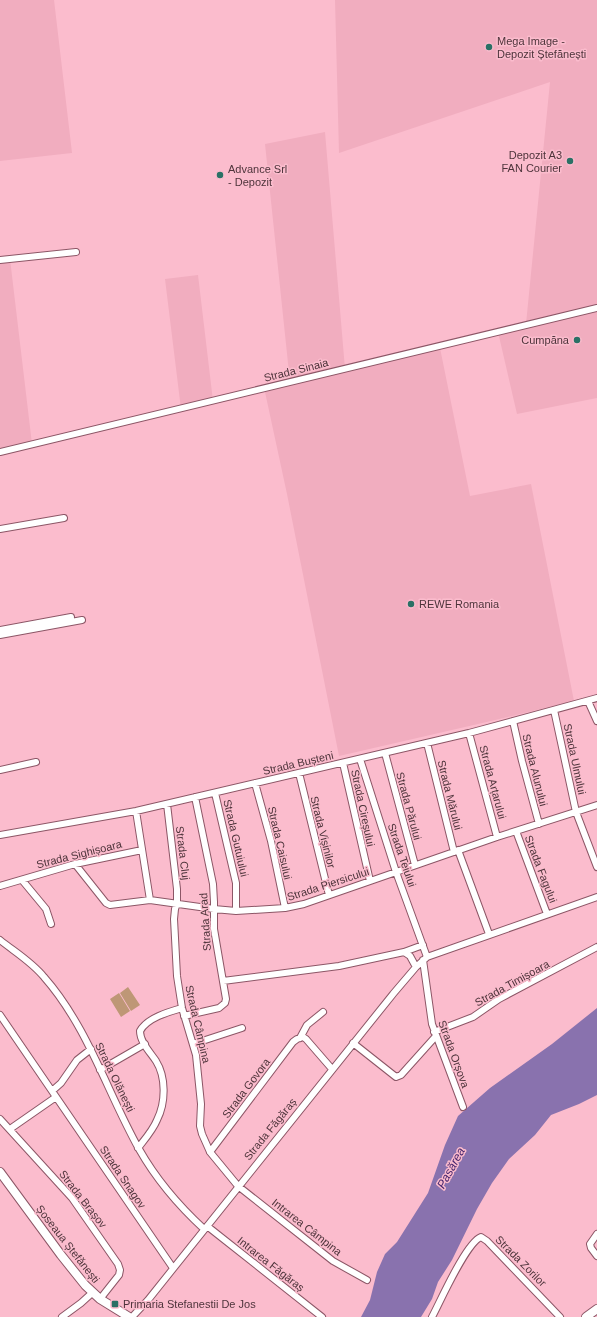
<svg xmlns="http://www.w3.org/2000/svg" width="597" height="1317" viewBox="0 0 597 1317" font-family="Helvetica,sans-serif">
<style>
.built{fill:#f1adbf}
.green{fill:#be9776}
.water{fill:#8972ae}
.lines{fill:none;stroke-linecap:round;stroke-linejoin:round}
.street-casing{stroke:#8c5666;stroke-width:8}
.secondary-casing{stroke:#8c5666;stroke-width:10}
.street{stroke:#fff;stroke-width:6}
.secondary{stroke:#fff;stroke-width:8}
.poi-dot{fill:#2a7065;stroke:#fbbccd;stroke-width:1.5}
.labels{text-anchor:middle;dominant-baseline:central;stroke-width:3;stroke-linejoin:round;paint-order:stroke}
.poi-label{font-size:11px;fill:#4e343b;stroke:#fbbccd;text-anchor:start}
.street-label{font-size:11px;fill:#4e343b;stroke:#fbbccd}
.water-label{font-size:12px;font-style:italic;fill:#45236c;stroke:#fbbccd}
</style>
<rect width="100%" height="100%" fill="#fbbccd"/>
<!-- built -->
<path class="built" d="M 0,0 L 54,0 L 72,153 L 0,161 Z
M 335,0 L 597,0 L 597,398 L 517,414 L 498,332 L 526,324 L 550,82 L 339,153 Z
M 325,132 L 345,369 L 290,382 L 265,144 Z
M 10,259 L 32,444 L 0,452 L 0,260 Z
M 198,275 L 213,401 L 181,409 L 165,279 Z
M 440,348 L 470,496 L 531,484 L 574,701 L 491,721 L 339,756 L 287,494 L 265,392 Z"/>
<!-- green -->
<path class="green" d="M 128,987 L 140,1005 L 131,1011 L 120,993 Z
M 119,993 L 130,1011 L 121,1017 L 110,999 Z"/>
<!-- water -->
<path class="water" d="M 597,1008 L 597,1095 L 579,1104 L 551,1115 L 535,1135 L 509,1159 L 492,1183 L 477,1209 L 452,1260 L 438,1282 L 432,1299 L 421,1317 L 361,1317 L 370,1300 L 377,1272 L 385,1254 L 397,1242 L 428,1193 L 445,1145 L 458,1116 L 490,1088 L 552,1044 Z"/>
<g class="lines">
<defs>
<path id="street" d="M 0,260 L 76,252
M 0,452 L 597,308
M 0,529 L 64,518
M 0,630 L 71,617
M 0,635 L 82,620
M 588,701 L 597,721
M 554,710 L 576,812 L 597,867
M 513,721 L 522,761 L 539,824
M 469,733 L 497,837
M 427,743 L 454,852
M 385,753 L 415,865
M 360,759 L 396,872 L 427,957
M 343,763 L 370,881
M 0,770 L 36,762
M 299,773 L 329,895
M 255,783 L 271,841 L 285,908
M 215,793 L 236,883 L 236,911
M 167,804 L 177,889 L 177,903 L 175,909 L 174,919 L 177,976 L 182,1008 L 196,1055 L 201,1104 L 200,1126 L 202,1134 L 210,1152 L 238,1186 L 333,1261 L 367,1280
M 136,811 L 150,900
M 516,831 L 547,914
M 0,835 L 136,811 L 469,733 L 597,698
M 458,850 L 489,934
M 75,864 L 106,903 L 110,905 L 150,900 L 214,909 L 236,911 L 285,908 L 304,904 L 497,837 L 597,805
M 22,880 L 46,909 L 51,924
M 0,886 L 75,864 L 142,850
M 0,940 C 15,952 32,962 44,977 C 88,1027 107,1092 139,1149 C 156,1179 179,1206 204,1229
M 404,952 L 423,945
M 423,960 L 432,1024 L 463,1107
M 223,981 L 339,966 L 404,952 L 410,956 L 416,967
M 0,1015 L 173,1268
M 184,1016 L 219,1008 L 225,1003 L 226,999 L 214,929 L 214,902 L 213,884 L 195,797
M 434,1032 L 473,1017 L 499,999 L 597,947
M 300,1038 L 307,1025 L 323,1012
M 353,1043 L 396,1077 L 401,1075 L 436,1036
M 193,1044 L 242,1028
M 100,1070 L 145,1044
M 52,1091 L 61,1083 L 77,1060 L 91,1049
M 0,1119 L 72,1198 L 118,1264 L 120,1270 L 119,1275 L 100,1299
M 10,1129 L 56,1097
M 138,1148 C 145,1139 153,1130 157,1120 C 166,1102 166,1077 156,1061 C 150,1052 140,1042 140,1031 C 147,1018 168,1012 182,1008
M 210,1152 L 293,1042 L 297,1039 L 303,1037 L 306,1039 L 332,1069
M 207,1226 L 322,1317
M 597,1234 L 590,1244 L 591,1248 L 597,1256
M 62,1317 L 81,1303 L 92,1293
M 132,1317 L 148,1300 L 393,994 L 416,967 L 427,957 L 597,897
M 432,1317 C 441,1300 466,1243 481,1237 L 487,1241 L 560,1317"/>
<path id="secondary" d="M 0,1172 L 61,1255 L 85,1285 L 100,1299 L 129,1317
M 586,1317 L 597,1309"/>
</defs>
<!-- street casing -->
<use href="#street" class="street-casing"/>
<!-- secondary casing -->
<use href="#secondary" class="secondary-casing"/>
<!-- street -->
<use href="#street" class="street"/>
<!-- secondary -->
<use href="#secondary" class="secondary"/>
</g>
<!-- markers -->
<g class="poi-dot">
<circle cx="489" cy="47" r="4"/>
<circle cx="570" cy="161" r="4"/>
<circle cx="220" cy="175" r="4"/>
<circle cx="577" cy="340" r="4"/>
<circle cx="411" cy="604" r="4"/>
<rect x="111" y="1300" width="8" height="8" rx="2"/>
</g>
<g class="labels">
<!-- poi labels -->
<g class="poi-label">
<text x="497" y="41">Mega Image -<tspan x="497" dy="13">Depozit Ștefănești</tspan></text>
<text x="562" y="155" text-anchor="end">Depozit A3<tspan x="562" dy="13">FAN Courier</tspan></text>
<text x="228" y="169">Advance Srl<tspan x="228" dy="13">- Depozit</tspan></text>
<text x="569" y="340" text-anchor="end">Cumpăna</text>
<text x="419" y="604">REWE Romania</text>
<text x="123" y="1304">Primaria Stefanestii De Jos</text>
</g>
<!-- street labels -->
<g class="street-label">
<text transform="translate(296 370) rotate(-14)">Strada Sinaia</text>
<text transform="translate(575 759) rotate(78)">Strada Ulmului</text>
<text transform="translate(298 763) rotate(-13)">Strada Bușteni</text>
<text transform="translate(535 770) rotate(76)">Strada Alunului</text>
<text transform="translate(493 782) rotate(75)">Strada Arțarului</text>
<text transform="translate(450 795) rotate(76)">Strada Mărului</text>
<text transform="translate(409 806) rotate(75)">Strada Părului</text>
<text transform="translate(363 808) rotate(78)">Strada Cireșului</text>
<text transform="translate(323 832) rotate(76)">Strada Vișinilor</text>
<text transform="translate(236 838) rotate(77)">Strada Gutuiului</text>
<text transform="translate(280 843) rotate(77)">Strada Caisului</text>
<text transform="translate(183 853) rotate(83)">Strada Cluj</text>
<text transform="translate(79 854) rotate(-14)">Strada Sighișoara</text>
<text transform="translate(402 855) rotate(71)">Strada Teiului</text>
<text transform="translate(541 869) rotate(69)">Strada Fagului</text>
<text transform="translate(328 884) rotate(-18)">Strada Piersicului</text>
<text transform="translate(205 922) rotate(-94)">Strada Arad</text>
<text transform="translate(512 983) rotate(-29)">Strada Timișoara</text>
<text transform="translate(198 1024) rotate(77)">Strada Câmpina</text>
<text transform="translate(454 1054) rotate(70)">Strada Orșova</text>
<text transform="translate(115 1077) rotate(64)">Strada Olănești</text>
<text transform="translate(246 1088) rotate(-53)">Strada Govora</text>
<text transform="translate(270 1129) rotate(-51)">Strada Făgăraș</text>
<text transform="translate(123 1177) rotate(56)">Strada Snagov</text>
<text transform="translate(83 1199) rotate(52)">Strada Brașov</text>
<text transform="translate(307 1227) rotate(38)">Intrarea Câmpina</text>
<text transform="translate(68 1244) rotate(52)">Șoseaua Ștefănești</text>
<text transform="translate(521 1261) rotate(45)">Strada Zorilor</text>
<text transform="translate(271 1264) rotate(38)">Intrarea Făgăraș</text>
</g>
<!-- water labels -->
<g class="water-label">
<text transform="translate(451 1168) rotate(-61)">Pasărea</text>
</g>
</g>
</svg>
